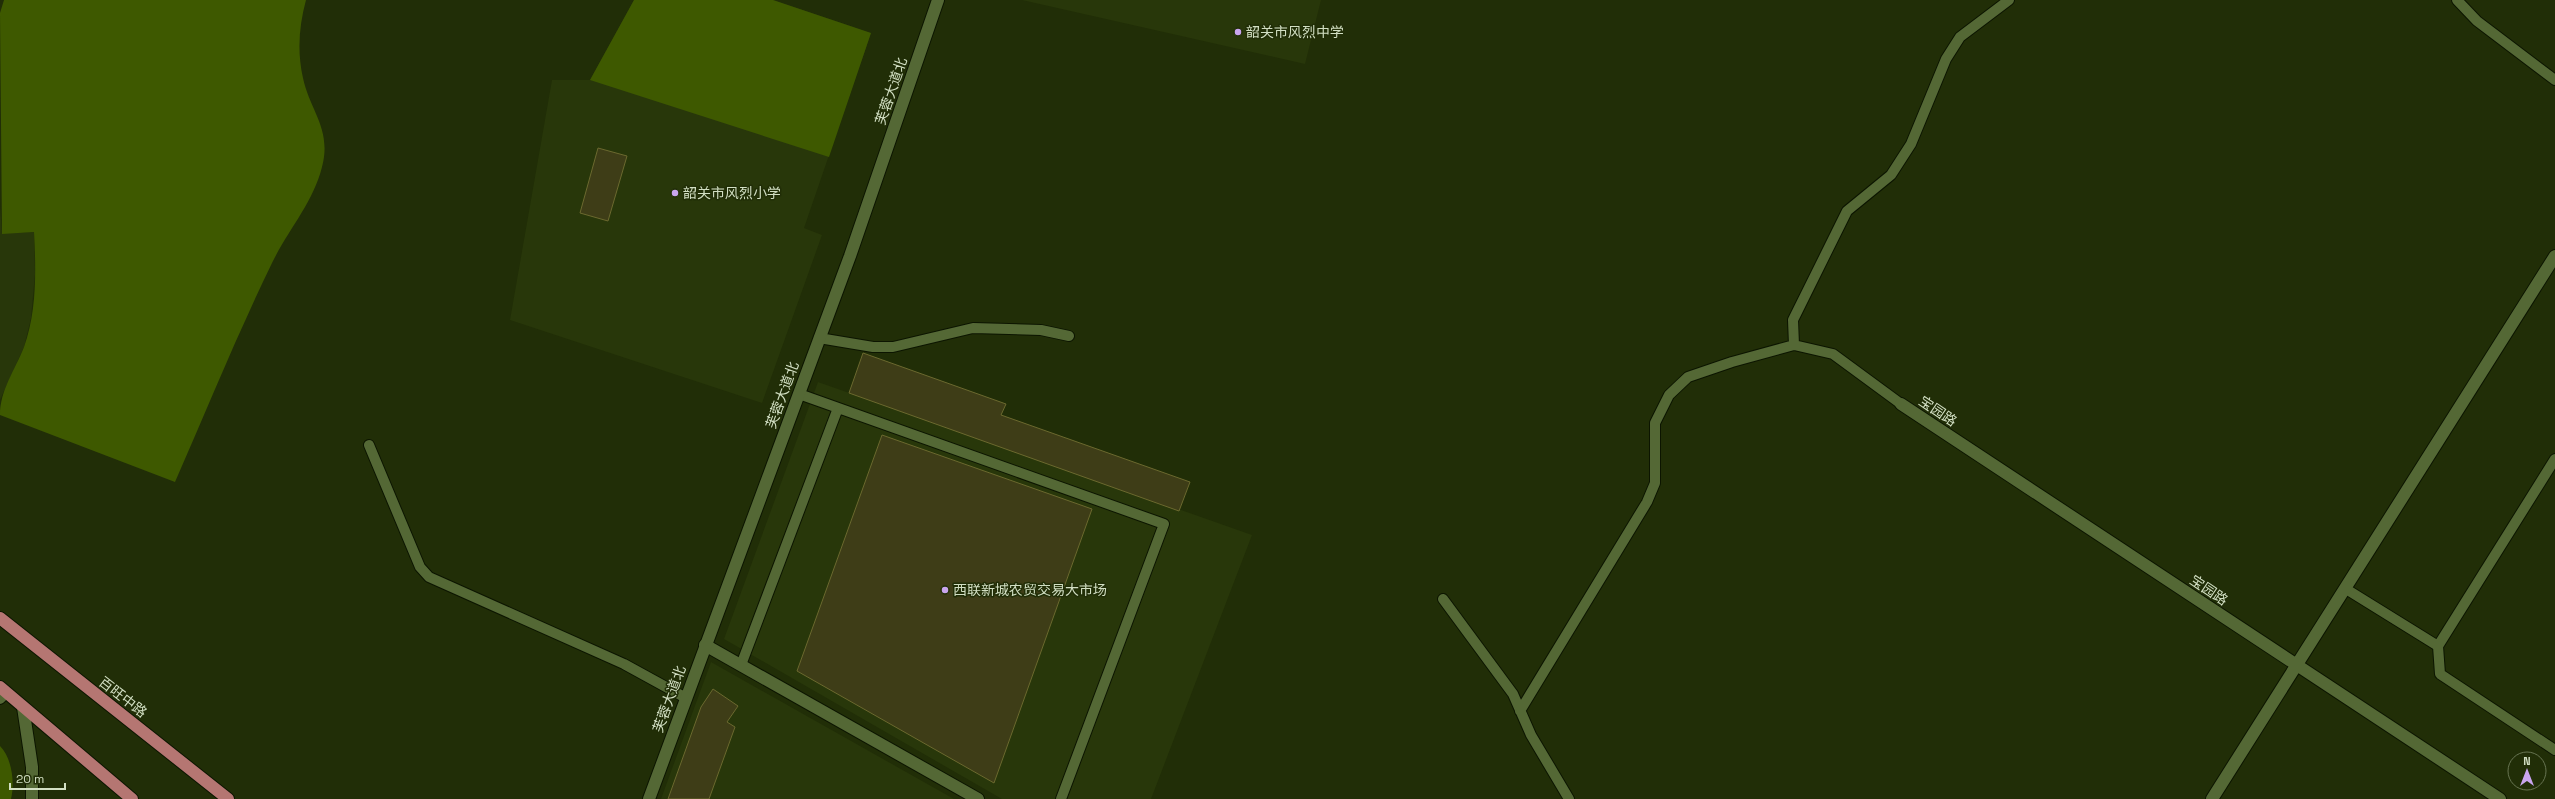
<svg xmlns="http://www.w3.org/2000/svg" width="2555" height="799" viewBox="0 0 2555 799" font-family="'Space Grotesk','Noto Sans SC',sans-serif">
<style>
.built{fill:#28370a}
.green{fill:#3e5900}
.building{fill:#3e3d17;stroke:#6b692f}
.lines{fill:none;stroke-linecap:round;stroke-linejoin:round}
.lane-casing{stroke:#0c1500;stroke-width:12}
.street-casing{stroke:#0c1500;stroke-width:14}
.secondary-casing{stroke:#0c1500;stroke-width:14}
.primary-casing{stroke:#0c1500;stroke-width:14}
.lane{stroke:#546835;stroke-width:10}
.street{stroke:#546835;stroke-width:12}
.secondary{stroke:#546835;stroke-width:12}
.primary{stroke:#b57672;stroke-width:12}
.poi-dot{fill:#c9a5ee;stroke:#212e07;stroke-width:1.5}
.labels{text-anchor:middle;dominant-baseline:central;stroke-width:3;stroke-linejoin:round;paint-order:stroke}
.poi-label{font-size:14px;fill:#d2dfc3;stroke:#212e07;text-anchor:start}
.street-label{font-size:14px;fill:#d2dfc3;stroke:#212e07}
</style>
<rect width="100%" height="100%" fill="#212e07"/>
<!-- built -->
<path class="built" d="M 634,0 L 773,0 L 871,33 L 804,228 L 822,235 L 762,403 L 510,320 L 552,80 L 590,80 Z
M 1022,0 L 1321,0 L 1305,64 Z
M 0,206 L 2,233 L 34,232 L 35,274 L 31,318 L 24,347 L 0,400 Z
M 818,382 L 1252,535 L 1151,799 L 1002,799 L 724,639 Z
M 711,662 L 954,799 L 661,799 Z"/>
<!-- green -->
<path class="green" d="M 4,0 L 306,0 C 299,26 297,51 303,78 C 310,111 332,129 322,167 C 313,203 288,230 272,263 C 237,335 207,409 175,482 L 0,415 C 0,390 15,370 24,347 C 37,311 36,270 34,232 L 2,234 L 0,13 Z
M 634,0 L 773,0 L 871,33 L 829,157 L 590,80 Z
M 0,746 C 12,758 15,783 11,799 L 0,799 Z"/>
<!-- building -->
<path class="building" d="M 598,148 L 627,156 L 608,221 L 580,213 Z
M 863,353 L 1006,404 L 1001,415 L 1190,482 L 1179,511 L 849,393 Z
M 882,435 L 1092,509 L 994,783 L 797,671 Z
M 713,689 L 738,706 L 727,722 L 735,727 L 709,799 L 668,799 L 701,707 Z"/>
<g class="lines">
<defs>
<path id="lane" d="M 2457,0 L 2477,21 L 2555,80
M 819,338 L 873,347 L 893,347 L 973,328 L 1041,330 L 1069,336
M 1794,345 L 1793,320 L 1847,211 L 1891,175 L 1911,144 L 1946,59 L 1960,37 L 2009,0
M 799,394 L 1164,524 L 1061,799
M 369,445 L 420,567 L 429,577 L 624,664 L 686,698
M 2346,589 L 2438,646 L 2440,674 L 2555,750
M 1443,599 L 1513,694 L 1531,735 L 1569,799
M 2438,646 L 2555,459
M 741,665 L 838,408
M 0,699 L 6,693
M 1520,711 L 1647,502 L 1655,483 L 1655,423 L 1669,395 L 1688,377 L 1732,362 L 1794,345 L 1833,354 L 1901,404"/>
<path id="street" d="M 1901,404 L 2500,799
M 705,645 L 978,799
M 2212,799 L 2555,256"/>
<path id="secondary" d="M 23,707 L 32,767 L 32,799
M 649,799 L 850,256 L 938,0"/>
<path id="primary" d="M 0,618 L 228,799
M 0,687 L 132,799"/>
</defs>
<!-- lane casing -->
<use href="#lane" class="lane-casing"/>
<!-- street casing -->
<use href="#street" class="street-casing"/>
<!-- secondary casing -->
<use href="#secondary" class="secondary-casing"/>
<!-- primary casing -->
<use href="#primary" class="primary-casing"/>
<!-- lane -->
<use href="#lane" class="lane"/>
<!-- street -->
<use href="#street" class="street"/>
<!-- secondary -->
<use href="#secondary" class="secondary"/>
<!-- primary -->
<use href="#primary" class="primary"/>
</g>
<!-- markers -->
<g class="poi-dot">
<circle cx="1238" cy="32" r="4"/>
<circle cx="675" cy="193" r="4"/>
<circle cx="945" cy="590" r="4"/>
</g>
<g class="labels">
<!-- poi labels -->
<g class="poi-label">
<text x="1246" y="32">韶关市风烈中学</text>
<text x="683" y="193">韶关市风烈小学</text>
<text x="953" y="590">西联新城农贸交易大市场</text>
</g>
<!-- street labels -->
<g class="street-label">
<text transform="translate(891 91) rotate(-71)">芙蓉大道北</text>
<text transform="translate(782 395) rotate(-70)">芙蓉大道北</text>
<text transform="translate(1938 411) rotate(34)">宝园路</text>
<text transform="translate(2209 590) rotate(34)">宝园路</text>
<text transform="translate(123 697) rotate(38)">百旺中路</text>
<text transform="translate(669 699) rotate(-70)">芙蓉大道北</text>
</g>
</g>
<!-- north arrow -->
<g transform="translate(2527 771)"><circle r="19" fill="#212e07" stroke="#687552"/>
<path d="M0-3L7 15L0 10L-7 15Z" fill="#c9a5ee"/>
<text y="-6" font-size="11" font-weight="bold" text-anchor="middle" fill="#d2dfc3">N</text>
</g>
<!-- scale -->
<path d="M10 783v6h55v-6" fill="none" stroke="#d2dfc3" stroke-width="2"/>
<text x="16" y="783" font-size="12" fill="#d2dfc3" stroke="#212e07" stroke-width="3" paint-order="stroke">20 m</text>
</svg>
